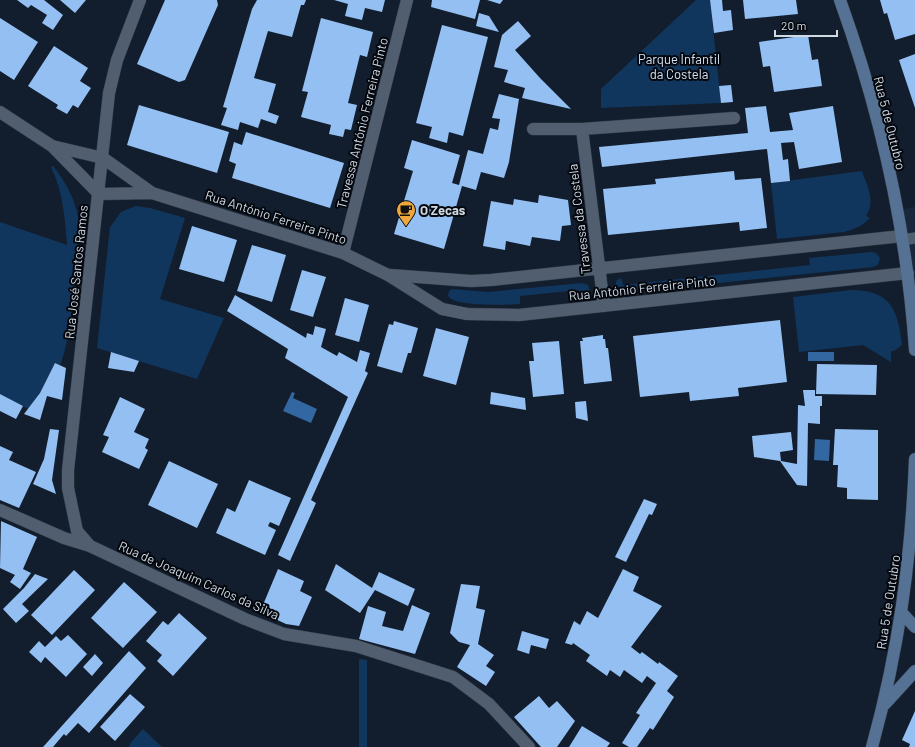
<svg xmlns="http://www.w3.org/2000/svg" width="915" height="747" viewBox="0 0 915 747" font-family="Barlow,sans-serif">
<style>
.built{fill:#18283a}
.green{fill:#11365e}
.water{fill:#3367a1}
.building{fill:#94bff2}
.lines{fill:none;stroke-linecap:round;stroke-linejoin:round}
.lane-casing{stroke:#333a46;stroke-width:12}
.street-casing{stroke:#333a46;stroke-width:13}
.secondary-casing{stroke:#333a46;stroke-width:13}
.lane{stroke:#505e6f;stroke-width:11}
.street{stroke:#505e6f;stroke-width:12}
.secondary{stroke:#557193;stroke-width:12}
.labels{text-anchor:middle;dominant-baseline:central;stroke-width:4;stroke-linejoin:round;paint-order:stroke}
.park-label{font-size:13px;fill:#d4e2f3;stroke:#04080e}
.street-label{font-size:13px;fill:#d0d9e3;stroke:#04080e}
.poi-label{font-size:13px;font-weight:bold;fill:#d0d9e3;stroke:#04080e;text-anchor:start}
</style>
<rect width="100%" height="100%" fill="#121e2d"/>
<!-- built -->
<path class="built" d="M 915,207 L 915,309 L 900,210 Z"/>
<!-- green -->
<path class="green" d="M 696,0 L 710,0 L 721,103 L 601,108 L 601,89 Z
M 53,166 C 64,180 73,195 77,212 C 80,226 78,240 78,255 C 76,291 72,325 62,360 L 60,365 L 55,363 L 40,393 L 28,409 L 0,394 L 0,222 L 67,245 C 65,219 63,191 51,167 Z
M 862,171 C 867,186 876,201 866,216 L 870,218 C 862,226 855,229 844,232 L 777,239 L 771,183 Z
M 136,206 L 150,208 L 185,218 L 160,299 L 224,318 L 197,379 L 97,348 L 110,227 L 121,212 Z
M 872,252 L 876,253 L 880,258 L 878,265 L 873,267 L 623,293 L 617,291 L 615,286 L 617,280 L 621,278 L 623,285 L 810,265 L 809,258 Z
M 582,283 L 588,285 L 590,292 L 586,297 L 579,298 L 579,290 L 520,296 L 520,304 C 506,305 455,307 448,296 L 449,291 L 452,289 L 488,292 Z
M 851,290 C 891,290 898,310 902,345 L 894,351 L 891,351 L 891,362 L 863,345 L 799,352 L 793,297 Z
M 359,659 L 367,660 L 367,747 L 359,747 Z
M 143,729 L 162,747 L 129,747 L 131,742 Z"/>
<!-- water -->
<path class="water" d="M 808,352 L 834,352 L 834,361 L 808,361 Z
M 292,392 L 295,393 L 293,398 L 317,409 L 311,423 L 283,411 Z
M 815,439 L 830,440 L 829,461 L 814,460 Z"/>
<!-- building -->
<path class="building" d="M 17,0 L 44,0 L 63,15 L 53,30 L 42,23 L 47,15 L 31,5 L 28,8 Z
M 60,0 L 86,0 L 75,13 Z
M 165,0 L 217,0 L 218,5 L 185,80 L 179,82 L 137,64 Z
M 257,0 L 306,0 L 304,5 L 301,5 L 292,37 L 268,31 L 254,78 L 276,84 L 268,112 L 279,116 L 276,124 L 261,119 L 258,128 L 240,122 L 238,130 L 221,125 L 227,108 L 223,107 L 252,9 Z
M 334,0 L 385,0 L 382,12 L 365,8 L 362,20 L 345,16 L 348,4 Z
M 432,0 L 480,0 L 475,19 L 431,7 Z
M 487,0 L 503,0 L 500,4 Z
M 710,0 L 722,0 L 723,11 L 731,10 L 733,30 L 714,33 Z
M 743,0 L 796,0 L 798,14 L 745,19 Z
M 880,0 L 915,0 L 915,34 L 895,40 L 887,13 L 884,14 Z
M 479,13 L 489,16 L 499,32 L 476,26 Z
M 0,18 L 38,42 L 14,80 L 0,71 Z
M 321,18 L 373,32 L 367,57 L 360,55 L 348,103 L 357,105 L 351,130 L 345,129 L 343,137 L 329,134 L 331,125 L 301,117 L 308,92 L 302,91 Z
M 518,21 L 531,36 L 515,50 L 540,78 L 571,109 L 522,98 L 525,88 L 504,82 L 508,70 L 494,67 L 502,35 Z
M 442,25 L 488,37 L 463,136 L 449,132 L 447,143 L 429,138 L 432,127 L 416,123 Z
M 808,35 L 812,60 L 818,59 L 822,86 L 774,92 L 770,66 L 763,67 L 759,42 Z
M 54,46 L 88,68 L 80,81 L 91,88 L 78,108 L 73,105 L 67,114 L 56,108 L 58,105 L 28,86 Z
M 915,54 L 915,108 L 899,60 Z
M 731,85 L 733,102 L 721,103 L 719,86 Z
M 499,94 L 519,99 L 509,162 L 504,178 L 481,172 L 476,190 L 462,186 L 444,249 L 394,234 L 413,171 L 404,168 L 412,140 L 460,155 L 452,183 L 459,185 L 468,150 L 483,154 L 490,128 L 498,130 L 500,119 L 492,118 Z
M 139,105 L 229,132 L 217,173 L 127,145 Z
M 766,106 L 770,132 L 793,130 L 789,113 L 833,106 L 842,162 L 799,169 L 794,142 L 781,143 L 783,160 L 788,159 L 790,181 L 771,183 L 767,149 L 602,167 L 599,147 L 748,133 L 745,108 Z
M 246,132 L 344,163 L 330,208 L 232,178 L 236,164 L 229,161 L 234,142 L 242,145 Z
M 734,171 L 735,180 L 761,178 L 767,228 L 740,231 L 739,222 L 608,235 L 603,189 L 656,184 L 655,179 Z
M 539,195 L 568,200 L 571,225 L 562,226 L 560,241 L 532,237 L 530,246 L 506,241 L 505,250 L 483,246 L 491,201 L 513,205 L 514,199 L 538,203 Z
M 192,226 L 237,240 L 224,282 L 179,269 Z
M 252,245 L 286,255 L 272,302 L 237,291 Z
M 302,270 L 326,277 L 313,317 L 290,310 Z
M 235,295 L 306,338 L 307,333 L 313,335 L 315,326 L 326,329 L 321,347 L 337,356 L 339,352 L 357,362 L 360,350 L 370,353 L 365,371 L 368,373 L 311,500 L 316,503 L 290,561 L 278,555 L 348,397 L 285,358 L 288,349 L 227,311 Z
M 345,298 L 369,305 L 359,342 L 335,335 Z
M 780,320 L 787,382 L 738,388 L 739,396 L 690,401 L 689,392 L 640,397 L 633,336 Z
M 394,321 L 418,328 L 411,353 L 408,353 L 402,373 L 377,366 L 389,324 L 393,325 Z
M 436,328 L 469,337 L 456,385 L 423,376 Z
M 603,335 L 603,339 L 605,339 L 606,348 L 608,348 L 612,381 L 584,384 L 580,341 L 583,341 L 582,338 Z
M 559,341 L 564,394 L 533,397 L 529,361 L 534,361 L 532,343 Z
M 111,352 L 139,361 L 134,372 L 108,368 Z
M 55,363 L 66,368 L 62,400 L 47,396 L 40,420 L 24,414 L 40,393 Z
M 817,364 L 877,365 L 876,395 L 816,394 Z
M 803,390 L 815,390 L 815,396 L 822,396 L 822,406 L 820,406 L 820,424 L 808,423 L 807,486 L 797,485 L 780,461 L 754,457 L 752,436 L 791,432 L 793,450 L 780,452 L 781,461 L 797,464 L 798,405 L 805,406 Z
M 491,392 L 525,398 L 526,410 L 490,404 Z
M 0,394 L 23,406 L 16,419 L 0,411 Z
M 120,397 L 145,409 L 134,432 L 149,439 L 145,448 L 148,450 L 139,469 L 102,452 L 109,437 L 103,435 Z
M 586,401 L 588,421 L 576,418 L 575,402 Z
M 50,429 L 59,430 L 52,480 L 56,494 L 33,484 L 44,459 Z
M 835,429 L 878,430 L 878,500 L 847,499 L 847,488 L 837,487 L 838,465 L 833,465 Z
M 0,446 L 13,452 L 9,460 L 36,472 L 19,508 L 0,500 Z
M 169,461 L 218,484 L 197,528 L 148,505 Z
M 249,480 L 291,498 L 279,526 L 270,522 L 268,526 L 276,530 L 265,555 L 216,533 L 227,508 L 235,512 Z
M 644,499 L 657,504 L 652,515 L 649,514 L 626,562 L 615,557 Z
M 1,521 L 37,537 L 23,569 L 31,573 L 20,589 L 10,582 L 15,575 L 0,568 Z
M 336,564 L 372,588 L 379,572 L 415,589 L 408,606 L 375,590 L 360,613 L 325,590 Z
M 278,569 L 304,581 L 300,591 L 312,597 L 299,626 L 286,624 L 260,612 Z
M 623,569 L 639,577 L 633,591 L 662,606 L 631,647 L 640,654 L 642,652 L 658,664 L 659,662 L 678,676 L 667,691 L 674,697 L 653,730 L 650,728 L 637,747 L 629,747 L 622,743 L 640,715 L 636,713 L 656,683 L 647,676 L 642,683 L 624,670 L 620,677 L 610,670 L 607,676 L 586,661 L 590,655 L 573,643 L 572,645 L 565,643 L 574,621 L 580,625 L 587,611 L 598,618 Z
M 74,570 L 95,590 L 52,635 L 31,615 Z
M 35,574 L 48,579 L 22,604 L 29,611 L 16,623 L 3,609 L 24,588 Z
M 124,582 L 157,612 L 123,648 L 91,618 Z
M 461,584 L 480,586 L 476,608 L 485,610 L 478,644 L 494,655 L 486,666 L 495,672 L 486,686 L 457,667 L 470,645 L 459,642 L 450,633 Z
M 412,605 L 430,613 L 415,654 L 359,639 L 368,606 L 386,612 L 382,626 L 403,631 Z
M 179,613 L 207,638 L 173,676 L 157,661 L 162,655 L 146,641 L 163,621 L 168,625 Z
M 522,631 L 549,639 L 546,649 L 531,645 L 529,654 L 517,650 Z
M 68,635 L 87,654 L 66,677 L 45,657 L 41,663 L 29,652 L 39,641 L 45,647 L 56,636 L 61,641 Z
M 129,651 L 146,668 L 89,733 L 78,723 L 66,736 L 64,734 L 53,747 L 43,747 Z
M 95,654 L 103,663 L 92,676 L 83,667 Z
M 130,694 L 145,707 L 115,741 L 100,727 Z
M 539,696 L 549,708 L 557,701 L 575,721 L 557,747 L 541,747 L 514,717 Z
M 915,711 L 915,747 L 909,747 L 910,744 L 902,740 Z
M 582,726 L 610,743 L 607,747 L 569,747 Z"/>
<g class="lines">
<defs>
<path id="lane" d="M 903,240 L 915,238"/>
<path id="street" d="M 0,112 L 52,146 L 99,194 L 152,193
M 533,129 L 582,129 L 734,118
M 582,129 L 604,306
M 52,146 L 103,158 L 152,193 L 343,253 L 388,275 L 442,309 L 467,314 L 519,315 L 908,273
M 343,253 L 407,0
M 390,275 L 471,281 L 491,280 L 902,236
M 0,510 L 64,538 L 90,546 L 245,619 L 284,634 L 356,646 L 453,677 L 489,704 L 529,747
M 90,546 L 77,531 L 68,488 L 68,470 L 109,93 L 117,60 L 140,0"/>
<path id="secondary" d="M 840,0 C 880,111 907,232 915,350
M 902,613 L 915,627
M 885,704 L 915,671
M 872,747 C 899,649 911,561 915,459"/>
</defs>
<!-- lane casing -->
<use href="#lane" class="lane-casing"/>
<!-- street casing -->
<use href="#street" class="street-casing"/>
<!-- secondary casing -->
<use href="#secondary" class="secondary-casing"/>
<!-- lane -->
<use href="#lane" class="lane"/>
<!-- street -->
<use href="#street" class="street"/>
<!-- secondary -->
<use href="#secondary" class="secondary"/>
</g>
<!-- icons -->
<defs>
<symbol id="cafe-pin" viewBox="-11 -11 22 30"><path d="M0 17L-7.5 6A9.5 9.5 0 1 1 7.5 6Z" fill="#eea73d" stroke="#04080e"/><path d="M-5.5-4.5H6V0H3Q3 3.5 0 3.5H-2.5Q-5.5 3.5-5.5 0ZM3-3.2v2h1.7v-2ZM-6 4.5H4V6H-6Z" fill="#111"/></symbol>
</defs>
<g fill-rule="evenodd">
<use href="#cafe-pin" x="395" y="199" width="22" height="30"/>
</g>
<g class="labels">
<!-- park labels -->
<g class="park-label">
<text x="679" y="59">Parque Infantil<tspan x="679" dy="15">da Costela</tspan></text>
</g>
<!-- street labels -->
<g class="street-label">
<text transform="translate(362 123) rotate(-76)">Travessa António Ferreira Pinto</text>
<text transform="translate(890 123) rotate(76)">Rua 5 de Outubro</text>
<text transform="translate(276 217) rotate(18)">Rua António Ferreira Pinto</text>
<text transform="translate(579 219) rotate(-97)">Travessa da Costela</text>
<text transform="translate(76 272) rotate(-84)">Rua José Santos Ramos</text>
<text transform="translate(642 288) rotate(-6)">Rua António Ferreira Pinto</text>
<text transform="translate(199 580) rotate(24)">Rua de Joaquim Carlos da Silva</text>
<text transform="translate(888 602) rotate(-81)">Rua 5 de Outubro</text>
</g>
<!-- poi labels -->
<g class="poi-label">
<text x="420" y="210">O Zecas</text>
</g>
</g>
<!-- scale -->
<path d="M775 30v6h62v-6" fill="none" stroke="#d0d9e3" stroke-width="2"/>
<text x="781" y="30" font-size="12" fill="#d0d9e3" stroke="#04080e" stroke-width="3" paint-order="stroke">20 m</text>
</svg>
